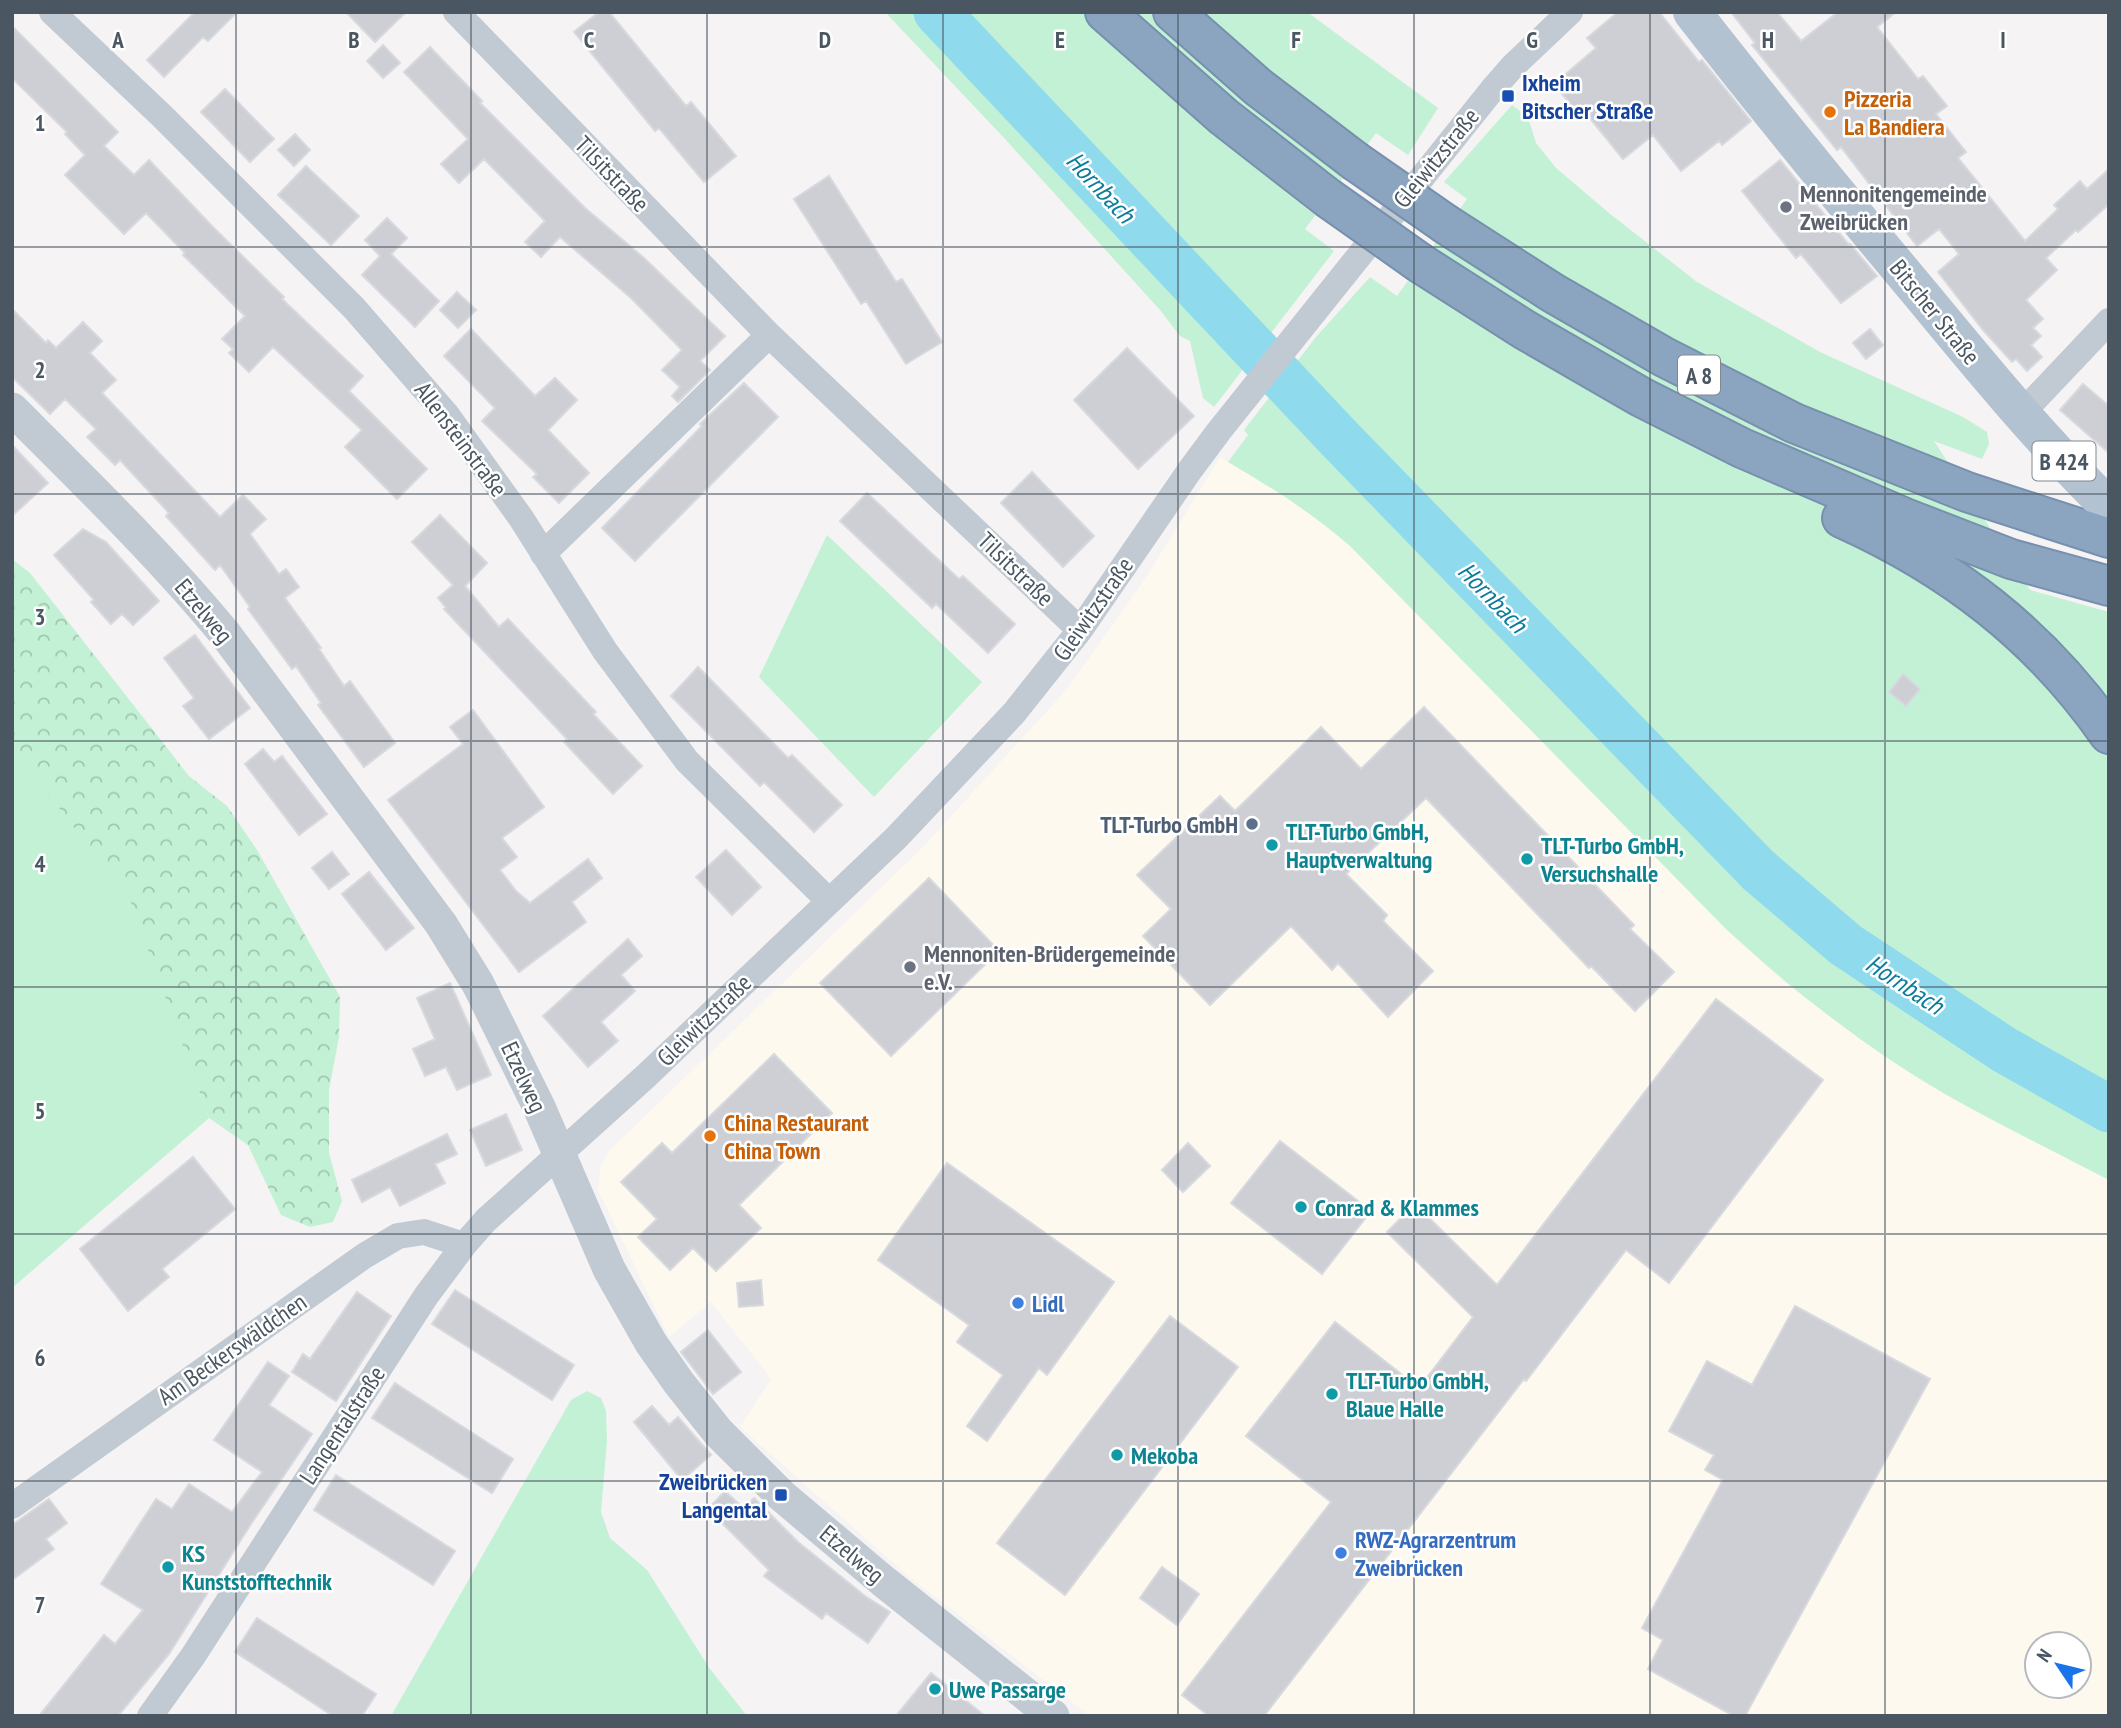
<svg xmlns="http://www.w3.org/2000/svg" width="2121" height="1728" viewBox="0 0 2121 1728" font-family="'PT Sans Narrow',sans-serif">
<style>
.commercial{fill:#fdf9ef;fill-rule:evenodd}
.green{fill:#c3f1d5}
.forest{fill:url(#forest-crowns)}
.lines{fill:none;stroke-linecap:round;stroke-linejoin:round}
.river{stroke:#90daee;stroke-width:47}
.building{fill:#cdcfd5;stroke:#d7d9de;stroke-width:2}
.motorway-casing{stroke:#7690ad;stroke-width:42}
.minor{stroke:#c1cad2;stroke-width:26}
.tertiary{stroke:#c1cad2;stroke-width:33}
.primary{stroke:#b3c2d1;stroke-width:38}
.motorway{stroke:#8ba5c1;stroke-width:38}
.motorway-bridge-casing{stroke:#7690ad;stroke-width:42;stroke-linecap:butt}
.motorway-bridge{stroke:#8ba5c1;stroke-width:38}
.grid{fill:none;stroke:#4a5661;stroke-width:2;stroke-opacity:0.55}
.transit-dot{fill:#1a4fb4;stroke:#fff;stroke-width:2.5}
.food-dot{fill:#e8710a;stroke:#fff;stroke-width:2.5}
.worship-dot{fill:#6b7280;stroke:#fff;stroke-width:2.5}
.service-dot{fill:#5c6f8a;stroke:#fff;stroke-width:2.5}
.culture-dot{fill:#0f9aa8;stroke:#fff;stroke-width:2.5}
.shop-dot{fill:#3f7fe0;stroke:#fff;stroke-width:2.5}
.labels{text-anchor:middle;dominant-baseline:central;stroke-width:5;stroke-linejoin:round;paint-order:stroke}
.shield{fill:#fff;stroke:#808990;stroke-width:2}
.shield-label{font-size:23px;font-weight:bold;fill:#4a5661}
.transit-label{font-size:24px;font-weight:bold;fill:#164399;stroke:#fff;text-anchor:start}
.food-label{font-size:24px;font-weight:bold;fill:#c56008;stroke:#fff;text-anchor:start}
.street-label{font-size:24px;fill:#4a5661;stroke:#fff}
.worship-label{font-size:24px;font-weight:bold;fill:#5b616d;stroke:#fff;text-anchor:start}
.service-label{font-size:24px;font-weight:bold;fill:#4e5e75;stroke:#fff;text-anchor:end}
.culture-label{font-size:24px;font-weight:bold;fill:#0d838f;stroke:#fff;text-anchor:start}
.shop-label{font-size:24px;font-weight:bold;fill:#366cbe;stroke:#fff;text-anchor:start}
.water-label{font-size:26px;font-style:italic;fill:#0c7c9b;stroke:#fff}
.grid-label{font-size:23px;text-anchor:middle;font-weight:bold;fill:#4a5661;stroke:#fff;stroke-width:5;stroke-linejoin:round;paint-order:stroke}
</style>
<defs>
<pattern id="forest-crowns" width="20" height="18" patternUnits="userSpaceOnUse" patternTransform="scale(1.75)"><rect width="20" height="18" fill="#c3f1d5"/><path d="M2 6a3 3 0 1 1 6 0M12 15a3 3 0 1 1 6 0" fill="none" stroke="#a0c6b0"/></pattern>
</defs>
<rect width="100%" height="100%" fill="#f5f3f3"/>
<!-- commercial -->
<path class="commercial" d="M 1220,457 L 1272,488 L 1325,524 L 1350,546 L 1726,929 L 1784,982 L 1888,1059 L 1946,1094 L 2109,1180 L 2109,1716 L 1090,1716 L 908,1576 L 740,1427 L 771,1379 L 711,1302 L 669,1337 L 598,1190 L 600,1168 L 608,1152 L 924,846 L 1067,689 L 1147,576 ZM 2037,1644 L 2079,1644 L 2079,1686 L 2037,1686 Z"/>
<!-- green -->
<path class="green" d="M 885,12 L 1307,12 L 1438,108 L 1408,155 L 1376,133 L 1305,229 L 1334,251 L 1214,407 L 1203,398 L 1190,341 L 1180,336 L 1160,310 L 1006,140 Z
M 1512,105 L 1528,117 L 1536,143 L 1556,168 L 1609,213 L 1697,282 L 1820,352 L 1963,417 L 1987,432 L 1989,444 L 1982,459 L 1934,441 L 2030,590 L 2109,612 L 2109,1180 C 2035,1141 1958,1106 1889,1059 C 1831,1020 1777,976 1726,929 L 1350,546 C 1312,513 1271,487 1228,462 L 1248,435 L 1244,430 L 1316,337 L 1370,277 L 1397,296 L 1467,199 L 1444,182 Z
M 827,535 L 982,682 L 874,797 L 759,677 Z
M 12,747 L 131,900 L 209,1118 L 12,1288 Z
M 587,1391 L 601,1398 L 606,1411 L 607,1441 L 601,1512 L 610,1538 L 647,1570 L 710,1669 L 747,1716 L 391,1716 L 571,1400 Z"/>
<!-- forest -->
<path class="forest" d="M 12,559 L 30,573 L 189,776 L 227,806 L 257,850 L 340,997 L 339,1037 L 329,1090 L 329,1153 L 342,1201 L 333,1222 L 310,1227 L 281,1215 L 248,1145 L 209,1118 L 130,900 L 12,747 Z"/>
<g class="lines">
<!-- river -->
<path class="river" d="M 937,12 L 1335,434 L 1758,870 L 1846,945 L 2003,1049 L 2109,1109"/>
</g>
<!-- building -->
<path class="building" d="M 195,12 L 237,12 L 208,41 L 203,37 L 164,77 L 147,60 Z
M 346,12 L 406,12 L 375,42 Z
M 599,12 L 609,12 L 686,106 L 691,102 L 736,156 L 704,182 L 659,128 L 655,131 L 574,32 Z
M 1618,12 L 1659,12 L 1699,62 L 1702,60 L 1751,121 L 1722,145 L 1719,141 L 1681,171 L 1653,135 L 1623,159 L 1581,107 L 1576,111 L 1554,84 L 1596,48 L 1587,38 Z
M 1731,12 L 1777,12 L 1801,41 L 1838,12 L 1896,12 L 1877,27 L 1918,79 L 1923,76 L 1947,106 L 1936,114 L 1966,152 L 1958,158 L 2025,241 L 2058,209 L 2054,205 L 2080,181 L 2087,189 L 2109,169 L 2109,204 L 2078,232 L 2076,230 L 2046,258 L 2057,270 L 2026,300 L 2043,319 L 2033,328 L 2041,336 L 2031,345 L 2042,357 L 2027,371 L 2016,359 L 2012,362 L 1983,330 L 1938,272 L 1959,254 L 1939,229 L 1917,246 L 1841,147 L 1837,150 L 1752,45 L 1755,43 Z
M 12,26 L 118,132 L 104,146 L 134,175 L 149,160 L 212,226 L 284,297 L 282,299 L 363,376 L 349,391 L 427,469 L 397,499 L 345,447 L 362,430 L 273,347 L 249,372 L 229,353 L 233,349 L 222,339 L 245,316 L 183,255 L 185,253 L 146,213 L 124,234 L 65,175 L 85,155 L 65,134 L 67,132 L 12,78 Z
M 383,45 L 400,63 L 383,78 L 367,61 Z
M 430,47 L 482,101 L 480,103 L 585,208 L 644,258 L 725,336 L 700,361 L 710,370 L 678,402 L 672,396 L 680,387 L 662,370 L 682,350 L 631,298 L 560,237 L 541,257 L 525,242 L 545,221 L 484,159 L 459,183 L 441,164 L 468,139 L 404,72 Z
M 225,89 L 274,139 L 250,162 L 201,112 Z
M 295,134 L 310,150 L 294,166 L 278,150 Z
M 1780,160 L 1849,245 L 1850,244 L 1877,276 L 1841,303 L 1801,254 L 1796,258 L 1742,191 Z
M 306,166 L 359,216 L 331,245 L 278,195 Z
M 829,176 L 896,282 L 902,279 L 942,342 L 906,364 L 866,301 L 861,304 L 794,199 Z
M 387,218 L 407,238 L 391,254 L 439,301 L 415,327 L 362,275 L 380,256 L 365,240 Z
M 457,292 L 476,310 L 458,328 L 440,310 Z
M 12,309 L 46,343 L 48,340 L 56,348 L 83,322 L 102,341 L 90,353 L 116,380 L 102,393 L 220,517 L 243,495 L 266,519 L 250,534 L 279,574 L 286,569 L 299,587 L 285,598 L 321,648 L 319,649 L 344,686 L 350,681 L 395,743 L 364,767 L 318,705 L 321,703 L 296,666 L 292,669 L 248,609 L 250,607 L 220,565 L 215,570 L 166,516 L 169,513 L 120,460 L 115,465 L 87,437 L 96,429 L 65,399 L 50,414 L 12,377 Z
M 471,329 L 535,396 L 555,378 L 577,400 L 548,430 L 589,473 L 559,503 L 533,477 L 537,474 L 482,421 L 495,408 L 444,356 Z
M 1870,329 L 1883,345 L 1866,359 L 1853,343 Z
M 1127,348 L 1194,416 L 1138,469 L 1074,400 Z
M 744,383 L 778,417 L 635,561 L 602,528 L 702,426 L 700,424 Z
M 2083,384 L 2109,406 L 2109,453 L 2060,410 Z
M 12,445 L 48,483 L 12,516 Z
M 1032,472 L 1094,536 L 1063,567 L 1001,503 Z
M 867,493 L 959,579 L 963,576 L 1015,624 L 988,653 L 936,604 L 932,608 L 840,521 Z
M 440,515 L 487,563 L 465,586 L 499,627 L 508,619 L 596,712 L 593,714 L 642,766 L 613,794 L 564,742 L 567,739 L 444,609 L 446,608 L 438,598 L 453,585 L 412,542 Z
M 83,529 L 106,542 L 159,601 L 133,625 L 122,614 L 111,624 L 91,602 L 94,600 L 54,555 Z
M 195,635 L 250,708 L 209,739 L 183,706 L 194,698 L 164,658 Z
M 698,667 L 788,758 L 792,755 L 842,805 L 814,832 L 764,782 L 760,786 L 671,696 Z
M 1903,674 L 1920,689 L 1906,706 L 1889,692 Z
M 1424,707 L 1634,925 L 1630,929 L 1674,972 L 1635,1011 L 1591,966 L 1589,968 L 1426,798 L 1346,874 L 1387,915 L 1383,921 L 1433,971 L 1388,1017 L 1338,963 L 1332,970 L 1291,926 L 1210,1005 L 1143,936 L 1171,909 L 1137,875 L 1220,796 L 1235,811 L 1321,727 L 1361,769 Z
M 473,710 L 544,807 L 502,838 L 517,857 L 500,870 L 516,891 L 530,903 L 588,859 L 602,878 L 572,902 L 586,922 L 519,972 L 388,800 L 463,744 L 450,727 Z
M 263,749 L 274,762 L 282,756 L 327,814 L 299,835 L 245,764 Z
M 726,850 L 761,887 L 732,915 L 696,877 Z
M 332,852 L 349,874 L 329,889 L 312,868 Z
M 369,872 L 414,928 L 386,950 L 342,894 Z
M 929,878 L 999,951 L 891,1056 L 820,983 Z
M 628,939 L 642,956 L 621,975 L 635,991 L 601,1022 L 618,1041 L 588,1067 L 543,1016 Z
M 450,983 L 491,1075 L 457,1090 L 446,1067 L 425,1076 L 413,1049 L 435,1039 L 417,998 Z
M 1716,999 L 1823,1080 L 1669,1283 L 1626,1250 L 1526,1381 L 1524,1379 L 1264,1716 L 1209,1716 L 1182,1695 L 1331,1502 L 1246,1436 L 1335,1322 L 1419,1388 L 1473,1317 L 1387,1232 L 1415,1204 L 1497,1285 Z
M 774,1054 L 832,1113 L 739,1205 L 761,1228 L 716,1271 L 693,1248 L 670,1270 L 638,1237 L 657,1219 L 621,1182 L 662,1143 L 672,1153 Z
M 506,1114 L 522,1150 L 486,1166 L 470,1130 Z
M 447,1134 L 457,1154 L 435,1164 L 445,1183 L 400,1206 L 390,1187 L 362,1202 L 352,1180 Z
M 1280,1141 L 1371,1211 L 1322,1274 L 1231,1203 Z
M 1188,1143 L 1210,1166 L 1183,1192 L 1162,1170 Z
M 193,1157 L 235,1209 L 162,1269 L 169,1277 L 128,1311 L 80,1249 Z
M 947,1163 L 1114,1282 L 1047,1375 L 1039,1368 L 987,1441 L 967,1426 L 1003,1375 L 957,1342 L 969,1325 L 878,1260 Z
M 761,1280 L 763,1305 L 739,1307 L 737,1283 Z
M 455,1290 L 574,1365 L 552,1400 L 432,1324 Z
M 357,1292 L 391,1316 L 336,1401 L 292,1372 L 303,1354 L 310,1359 Z
M 1795,1306 L 1930,1379 L 1745,1716 L 1734,1716 L 1648,1669 L 1663,1640 L 1642,1628 L 1723,1480 L 1705,1470 L 1714,1455 L 1669,1431 L 1707,1361 L 1752,1385 Z
M 1170,1316 L 1238,1367 L 1065,1595 L 997,1543 Z
M 708,1330 L 741,1372 L 713,1394 L 681,1352 Z
M 268,1362 L 289,1376 L 269,1405 L 312,1434 L 251,1524 L 169,1654 L 118,1716 L 39,1716 L 104,1635 L 115,1644 L 143,1610 L 101,1584 L 156,1499 L 172,1509 L 189,1484 L 232,1512 L 262,1472 L 214,1440 Z
M 395,1383 L 513,1459 L 492,1493 L 372,1418 Z
M 652,1406 L 669,1425 L 678,1417 L 711,1455 L 682,1480 L 634,1422 Z
M 336,1475 L 455,1551 L 433,1585 L 314,1510 Z
M 725,1491 L 744,1509 L 754,1498 L 798,1542 L 865,1596 L 890,1612 L 868,1643 L 826,1613 L 822,1619 L 764,1576 L 769,1570 L 708,1509 Z
M 49,1499 L 67,1523 L 46,1539 L 54,1549 L 12,1580 L 12,1525 Z
M 1162,1567 L 1199,1594 L 1177,1625 L 1140,1598 Z
M 257,1618 L 376,1694 L 362,1716 L 333,1716 L 235,1652 Z
M 931,1673 L 985,1716 L 896,1716 Z"/>
<g class="lines">
<defs>
<path id="motorway" d="M 1105,12 L 1224,117 L 1328,198
M 1173,12 L 1258,87 L 1355,161
M 1447,225 L 1553,293 L 1664,357 L 1794,423 L 1967,492 L 2109,538
M 1420,263 L 1525,330 L 1641,397 L 1742,448 L 1905,518 L 2011,559 L 2109,586
M 1842,518 C 1951,567 2040,635 2109,734"/>
</defs>
<!-- motorway casing -->
<use href="#motorway" class="motorway-casing"/>
<!-- minor -->
<path class="minor" d="M 52,12 L 162,116 L 354,308 L 447,415 L 521,518 L 605,651 L 687,761 L 829,901
M 456,12 L 769,335 L 1080,630
M 2021,414 L 2109,321
M 543,554 L 769,335
M 12,1506 L 364,1256 L 398,1236 L 424,1232 L 464,1245
M 150,1716 L 193,1656 L 426,1296 L 464,1245 L 486,1220 L 646,1076 L 896,838 L 1014,713 L 1080,630 L 1190,470 L 1219,431 L 1492,90 L 1512,67 L 1570,12"/>
<!-- tertiary -->
<path class="tertiary" d="M 12,409 C 85,482 160,555 226,635 L 441,924 L 478,984 L 539,1107 L 609,1269 L 651,1343 L 679,1383 L 718,1432 L 781,1495 L 883,1581 L 1053,1716"/>
<!-- primary -->
<path class="primary" d="M 1692,12 C 1766,107 1842,200 1919,292 C 1980,366 2040,439 2109,507"/>
<!-- motorway -->
<use href="#motorway" class="motorway"/>
<defs>
<path id="motorway-bridge" d="M 1355,161 L 1447,225
M 1328,198 L 1420,263"/>
</defs>
<!-- motorway-bridge casing -->
<use href="#motorway-bridge" class="motorway-bridge-casing"/>
<!-- motorway-bridge -->
<use href="#motorway-bridge" class="motorway-bridge"/>
</g>
<!-- grid -->
<path class="grid" d="M 236,12 L 236,1716M 471,12 L 471,1716M 707,12 L 707,1716M 943,12 L 943,1716M 1178,12 L 1178,1716M 1414,12 L 1414,1716M 1650,12 L 1650,1716M 1885,12 L 1885,1716M 12,247 L 2109,247M 12,494 L 2109,494M 12,741 L 2109,741M 12,987 L 2109,987M 12,1234 L 2109,1234M 12,1481 L 2109,1481"/>
<!-- markers -->
<g class="transit-dot">
<rect x="1501" y="89" width="14" height="14" rx="3.5"/>
<rect x="774" y="1488" width="14" height="14" rx="3.5"/>
</g>
<g class="food-dot">
<circle cx="1830" cy="112" r="7"/>
<circle cx="710" cy="1136" r="7"/>
</g>
<g class="worship-dot">
<circle cx="1786" cy="207" r="7"/>
<circle cx="910" cy="967" r="7"/>
</g>
<circle class="service-dot" cx="1252" cy="824" r="7"/>
<g class="culture-dot">
<circle cx="1272" cy="845" r="7"/>
<circle cx="1527" cy="859" r="7"/>
<circle cx="1301" cy="1207" r="7"/>
<circle cx="1332" cy="1394" r="7"/>
<circle cx="1117" cy="1455" r="7"/>
<circle cx="168" cy="1567" r="7"/>
<circle cx="935" cy="1689" r="7"/>
</g>
<g class="shop-dot">
<circle cx="1018" cy="1303" r="7"/>
<circle cx="1341" cy="1553" r="7"/>
</g>
<g class="labels">
<!-- shield labels -->
<g class="shield">
<rect x="1678" y="355.5" width="42" height="39" rx="5"/>
<rect x="2032.5" y="441.5" width="63" height="39" rx="5"/>
</g>
<g class="shield-label">
<text x="1699" y="375">A 8</text>
<text x="2064" y="461">B 424</text>
</g>
<!-- transit labels -->
<g class="transit-label">
<text x="1522" y="82">Ixheim<tspan x="1522" dy="28">Bitscher Straße</tspan></text>
<text x="767" y="1481" text-anchor="end">Zweibrücken<tspan x="767" dy="28">Langental</tspan></text>
</g>
<!-- food labels -->
<g class="food-label">
<text x="1844" y="98">Pizzeria<tspan x="1844" dy="28">La Bandiera</tspan></text>
<text x="724" y="1122">China Restaurant<tspan x="724" dy="28">China Town</tspan></text>
</g>
<!-- street labels -->
<g class="street-label">
<text transform="translate(1436 158) rotate(-51)">Gleiwitzstraße</text>
<text transform="translate(612 174) rotate(46)">Tilsitstraße</text>
<text transform="translate(1935 312) rotate(51)">Bitscher Straße</text>
<text transform="translate(461 439) rotate(53)">Allensteinstraße</text>
<text transform="translate(1016 569) rotate(44)">Tilsitstraße</text>
<text transform="translate(1093 609) rotate(-55)">Gleiwitzstraße</text>
<text transform="translate(204 611) rotate(50)">Etzelweg</text>
<text transform="translate(704 1020) rotate(-44)">Gleiwitzstraße</text>
<text transform="translate(524 1077) rotate(65)">Etzelweg</text>
<text transform="translate(232 1349) rotate(-35)">Am Beckerswäldchen</text>
<text transform="translate(342 1425) rotate(-57)">Langentalstraße</text>
<text transform="translate(852 1554) rotate(40)">Etzelweg</text>
</g>
<!-- worship labels -->
<g class="worship-label">
<text x="1800" y="193">Mennonitengemeinde<tspan x="1800" dy="28">Zweibrücken</tspan></text>
<text x="924" y="953">Mennoniten-Brüdergemeinde<tspan x="924" dy="28">e.V.</tspan></text>
</g>
<!-- service labels -->
<g class="service-label">
<text x="1238" y="824">TLT-Turbo GmbH</text>
</g>
<!-- culture labels -->
<g class="culture-label">
<text x="1286" y="831">TLT-Turbo GmbH,<tspan x="1286" dy="28">Hauptverwaltung</tspan></text>
<text x="1541" y="845">TLT-Turbo GmbH,<tspan x="1541" dy="28">Versuchshalle</tspan></text>
<text x="1315" y="1207">Conrad &amp; Klammes</text>
<text x="1346" y="1380">TLT-Turbo GmbH,<tspan x="1346" dy="28">Blaue Halle</tspan></text>
<text x="1131" y="1455">Mekoba</text>
<text x="182" y="1553">KS<tspan x="182" dy="28">Kunststofftechnik</tspan></text>
<text x="949" y="1689">Uwe Passarge</text>
</g>
<!-- shop labels -->
<g class="shop-label">
<text x="1032" y="1303">Lidl</text>
<text x="1355" y="1539">RWZ-Agrarzentrum<tspan x="1355" dy="28">Zweibrücken</tspan></text>
</g>
<!-- water labels -->
<g class="water-label">
<text transform="translate(1101 187) rotate(47)">Hornbach</text>
<text transform="translate(1493 597) rotate(46)">Hornbach</text>
<text transform="translate(1905 984) rotate(33)">Hornbach</text>
</g>
</g>
<g class="grid-label">
<text x="118" y="48">A</text>
<text x="354" y="48">B</text>
<text x="589" y="48">C</text>
<text x="825" y="48">D</text>
<text x="1060" y="48">E</text>
<text x="1296" y="48">F</text>
<text x="1532" y="48">G</text>
<text x="1768" y="48">H</text>
<text x="2003" y="48">I</text>
<text x="40" y="131">1</text>
<text x="40" y="378">2</text>
<text x="40" y="625">3</text>
<text x="40" y="872">4</text>
<text x="40" y="1119">5</text>
<text x="40" y="1366">6</text>
<text x="40" y="1613">7</text>
</g>
<!-- border -->
<rect width="2121" height="1728" fill="none" stroke="#4a5661" stroke-width="28"/>
<!-- north arrow -->
<g transform="translate(2058 1665) rotate(305)"><circle r="33" fill="#ffffff" stroke="#b7bbc0" stroke-width="2"/>
<path d="M0-5L12 26L0 18L-12 26Z" fill="#1a73e8"/>
<text y="-10" font-size="19" font-weight="bold" text-anchor="middle" fill="#4a5661">N</text>
</g>
</svg>
